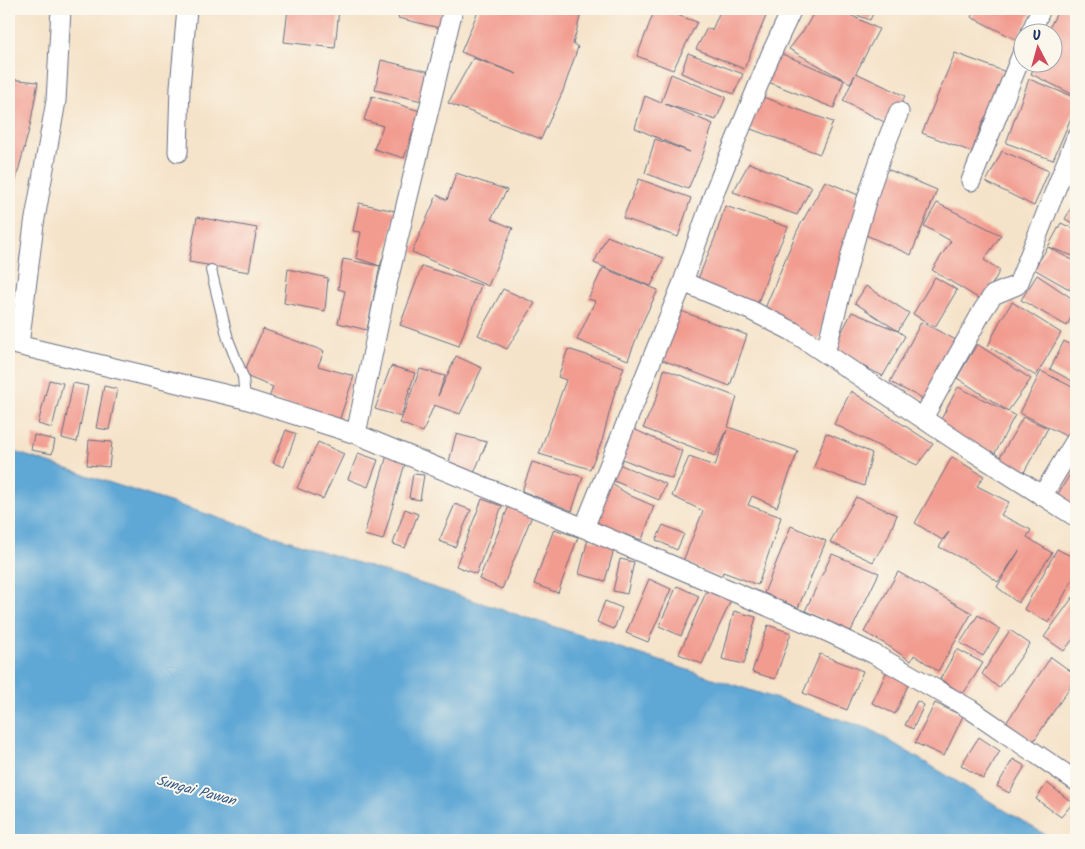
<svg xmlns="http://www.w3.org/2000/svg" width="1085" height="849" viewBox="0 0 1085 849" font-family="Kalam,sans-serif">
<style>
.water{fill:#5ea7d5;stroke:#3c6b9a}
.building{fill:#f29c90}
.lines{fill:none;stroke-linecap:round;stroke-linejoin:round}
.lane-casing{stroke:#676e83;stroke-width:12}
.street-casing{stroke:#676e83;stroke-width:21}
.lane{stroke:#fff;stroke-width:10}
.street{stroke:#fff;stroke-width:19}
.labels{text-anchor:middle;dominant-baseline:central;stroke-width:4;stroke-linejoin:round;paint-order:stroke}
.water-label{font-size:14px;font-style:italic;fill:#325988;stroke:#fbf7ec}
</style>
<rect width="100%" height="100%" fill="#fbf7ec"/>
<filter id="ink" filterUnits="userSpaceOnUse"><feTurbulence type="fractalNoise" baseFrequency=".02" numOctaves="2"/><feDisplacementMap in="SourceGraphic" scale="10" xChannelSelector="R" yChannelSelector="G"/><feConvolveMatrix kernelMatrix="1 2 1 2 8 2 1 2 1" color-interpolation-filters="sRGB"/></filter>
<filter id="wash" filterUnits="userSpaceOnUse"><feTurbulence type="fractalNoise" baseFrequency=".0096" numOctaves="4" result="noise"/><feDisplacementMap in="SourceGraphic" scale="20" xChannelSelector="R" yChannelSelector="G"/><feGaussianBlur stdDeviation="1.12" result="paint"/><feColorMatrix in="noise" values="0 0 0 0 0 0 0 0 0 0 0 0 0 0 0 0 0 1.4 0 .05"/><feComposite in="paint" operator="in"/></filter>
<g filter="url(#wash)">
<rect width="100%" height="100%" fill="#f5e3c9"/>
<!-- water -->
<path class="water" d="M 9,450 L 870,729 L 1054,840 L 9,840 Z"/>
<g id="blocks">
<!-- building -->
<path class="building" d="M 288,9 L 339,9 L 335,48 L 284,42 Z
M 401,9 L 446,9 L 440,28 L 398,18 Z
M 479,9 L 582,9 L 573,44 L 578,47 L 563,91 L 541,139 L 448,103 L 473,58 L 517,74 L 461,52 Z
M 655,9 L 660,9 L 697,22 L 673,70 L 637,56 Z
M 721,9 L 769,9 L 744,69 L 696,49 L 707,28 L 712,30 Z
M 816,9 L 838,9 L 879,29 L 856,73 L 905,96 L 890,125 L 843,101 L 855,75 L 850,83 L 789,49 L 804,30 Z
M 841,9 L 875,9 L 870,20 Z
M 935,9 L 948,9 L 946,14 Z
M 975,9 L 1033,9 L 1017,40 L 971,17 Z
M 1059,9 L 1076,9 L 1076,96 L 1031,74 L 1036,62 L 1052,62 L 1052,32 L 1047,32 Z
M 775,51 L 844,80 L 834,108 L 763,80 Z
M 688,53 L 743,74 L 734,94 L 681,73 Z
M 955,53 L 1006,72 L 998,97 L 983,121 L 972,152 L 922,133 Z
M 381,60 L 430,72 L 422,101 L 375,90 Z
M 671,74 L 726,97 L 716,120 L 665,104 L 713,124 L 702,157 L 688,189 L 645,173 L 655,139 L 690,152 L 635,128 L 645,96 L 661,103 Z
M 9,79 L 38,82 L 30,126 L 14,187 L 9,186 Z
M 1029,79 L 1076,98 L 1076,106 L 1053,160 L 1006,143 Z
M 372,96 L 420,111 L 404,158 L 374,149 L 383,126 L 364,120 Z
M 763,97 L 833,122 L 820,154 L 748,128 Z
M 1002,151 L 1049,171 L 1034,206 L 986,182 Z
M 749,163 L 812,187 L 797,215 L 733,192 Z
M 887,169 L 937,190 L 911,255 L 859,232 Z
M 456,173 L 507,190 L 491,219 L 513,228 L 488,286 L 412,252 L 437,195 L 447,200 Z
M 639,179 L 691,198 L 678,237 L 623,218 Z
M 825,181 L 863,197 L 819,340 L 763,313 L 797,231 Z
M 1076,200 L 1076,225 L 1065,219 Z
M 359,203 L 395,211 L 390,239 L 380,266 L 367,330 L 338,323 L 345,291 L 338,289 L 343,259 L 380,266 L 356,258 L 361,232 L 353,231 Z
M 937,203 L 1001,235 L 984,260 L 1000,270 L 983,301 L 932,270 L 951,241 L 924,226 Z
M 725,206 L 788,227 L 775,256 L 756,308 L 695,286 L 716,235 Z
M 197,217 L 257,228 L 249,272 L 189,262 Z
M 1061,223 L 1076,230 L 1076,257 L 1048,247 L 1076,262 L 1076,293 L 1034,269 L 1048,247 Z
M 607,236 L 664,258 L 651,286 L 594,263 Z
M 422,266 L 481,285 L 459,346 L 400,325 Z
M 603,268 L 658,290 L 643,321 L 628,360 L 577,340 L 595,301 L 588,299 Z
M 288,269 L 328,278 L 325,311 L 284,303 Z
M 1037,275 L 1076,301 L 1076,306 L 1067,326 L 1021,300 Z
M 935,277 L 957,290 L 935,327 L 913,314 Z
M 866,286 L 909,313 L 898,331 L 855,303 Z
M 503,289 L 535,303 L 507,349 L 478,335 Z
M 1012,302 L 1061,333 L 1036,376 L 988,346 L 999,323 Z
M 678,310 L 747,335 L 730,386 L 660,359 Z
M 852,312 L 898,331 L 905,336 L 883,376 L 832,351 Z
M 921,322 L 960,342 L 929,402 L 890,382 Z
M 263,329 L 324,351 L 318,366 L 354,376 L 339,421 L 269,398 L 273,387 L 243,375 Z
M 1064,341 L 1076,348 L 1076,383 L 1050,369 Z
M 977,344 L 1031,379 L 1008,411 L 957,378 Z
M 568,349 L 624,367 L 614,395 L 602,441 L 590,469 L 539,454 L 566,380 L 558,377 Z
M 456,356 L 482,368 L 460,414 L 434,405 L 423,432 L 400,423 L 420,369 L 445,376 L 438,396 Z
M 391,366 L 415,373 L 401,417 L 375,409 Z
M 664,369 L 737,397 L 728,427 L 798,451 L 777,507 L 752,496 L 748,505 L 781,517 L 758,585 L 723,572 L 721,578 L 683,561 L 703,511 L 672,496 L 689,457 L 715,466 L 727,430 L 715,456 L 643,428 L 657,397 Z
M 1041,371 L 1076,389 L 1076,436 L 1074,440 L 1020,413 Z
M 49,380 L 63,383 L 52,428 L 38,424 Z
M 73,383 L 88,386 L 77,442 L 62,438 Z
M 104,386 L 117,389 L 109,430 L 96,428 Z
M 958,387 L 1015,415 L 993,457 L 937,427 Z
M 851,391 L 933,444 L 917,465 L 834,424 Z
M 1023,417 L 1048,428 L 1022,476 L 997,462 Z
M 629,427 L 682,451 L 672,479 L 615,456 Z
M 286,430 L 296,434 L 284,467 L 273,463 Z
M 826,433 L 872,453 L 864,486 L 814,467 Z
M 456,434 L 487,442 L 474,473 L 448,466 Z
M 34,435 L 55,440 L 52,454 L 31,450 Z
M 89,440 L 112,442 L 109,467 L 87,465 Z
M 318,442 L 344,454 L 323,499 L 297,488 Z
M 358,453 L 378,460 L 368,487 L 348,479 Z
M 387,455 L 406,460 L 383,540 L 364,535 Z
M 952,457 L 984,476 L 977,486 L 1009,502 L 1001,515 L 1031,530 L 1027,537 L 1052,553 L 1018,603 L 997,587 L 1019,551 L 998,582 L 973,564 L 939,547 L 949,532 L 942,540 L 915,523 Z
M 532,462 L 583,477 L 572,511 L 522,491 Z
M 614,462 L 666,484 L 659,500 L 607,478 Z
M 1076,465 L 1076,511 L 1056,497 Z
M 413,474 L 424,475 L 420,500 L 409,498 Z
M 607,481 L 631,496 L 654,506 L 642,540 L 614,531 L 591,519 Z
M 856,497 L 897,515 L 887,539 L 873,562 L 830,542 Z
M 482,499 L 502,506 L 476,574 L 456,566 Z
M 511,501 L 534,511 L 502,589 L 479,579 Z
M 455,504 L 471,510 L 455,547 L 439,541 Z
M 405,509 L 418,514 L 405,548 L 393,544 Z
M 663,525 L 684,534 L 677,550 L 656,540 Z
M 791,526 L 826,541 L 798,608 L 764,593 Z
M 554,529 L 578,537 L 558,593 L 534,584 Z
M 588,539 L 615,546 L 605,581 L 579,574 Z
M 1057,549 L 1076,559 L 1076,573 L 1049,623 L 1024,609 Z
M 832,554 L 879,573 L 851,631 L 805,611 Z
M 620,559 L 634,562 L 627,594 L 613,591 Z
M 898,572 L 972,613 L 938,671 L 914,655 L 911,661 L 887,645 L 864,632 Z
M 649,579 L 671,589 L 648,642 L 626,633 Z
M 677,586 L 699,596 L 681,636 L 659,626 Z
M 708,588 L 732,598 L 702,664 L 679,654 Z
M 1073,597 L 1076,599 L 1076,635 L 1064,651 L 1044,637 Z
M 605,601 L 622,608 L 614,629 L 597,622 Z
M 734,611 L 756,617 L 744,664 L 722,659 Z
M 978,615 L 1000,629 L 983,656 L 960,643 Z
M 768,625 L 791,633 L 775,679 L 752,672 Z
M 1010,630 L 1030,644 L 999,688 L 982,674 Z
M 957,649 L 983,663 L 963,694 L 940,679 Z
M 820,654 L 863,671 L 847,710 L 803,693 Z
M 1051,657 L 1076,675 L 1076,678 L 1033,742 L 1006,723 Z
M 888,669 L 911,679 L 895,714 L 872,703 Z
M 917,701 L 924,705 L 913,729 L 905,725 Z
M 935,703 L 963,716 L 944,756 L 915,743 Z
M 979,737 L 1000,751 L 983,779 L 961,765 Z
M 1013,759 L 1025,766 L 1009,793 L 997,786 Z
M 1047,783 L 1073,803 L 1061,817 L 1036,799 Z"/>
</g>
</g>
<g filter="url(#ink)">
<use href="#blocks" fill-opacity="0" stroke="#676e83" stroke-width="1"/>
<g class="lines">
<defs>
<path id="lane" d="M 211,270 L 228,339 L 243,377 L 245,399"/>
<path id="street" d="M 1031,32 L 1041,9
M 178,152 L 180,87 L 187,9
M 971,181 L 1022,54
M 683,282 L 750,310 L 792,331 L 958,442 L 1076,517
M 9,343 L 245,399 L 356,434 L 584,528 L 828,632 L 874,654 L 970,709 L 1076,781
M 19,345 L 34,224 L 56,101 L 61,9
M 825,353 C 847,272 865,188 899,112
M 923,418 L 983,310 L 993,295 L 1017,285 L 1019,282 L 1076,138
M 356,434 L 385,293 L 453,9
M 1042,496 L 1076,440
M 584,528 L 683,282 L 716,188 L 771,54 L 792,9"/>
</defs>
<!-- lane casing -->
<use href="#lane" class="lane-casing"/>
<!-- street casing -->
<use href="#street" class="street-casing"/>
<!-- lane -->
<use href="#lane" class="lane"/>
<!-- street -->
<use href="#street" class="street"/>
</g>
</g>
<g class="labels">
<!-- water labels -->
<g class="water-label">
<text transform="translate(196 791) rotate(15)">Sungai Pawan</text>
</g>
</g>
<!-- margin -->
<rect width="1085" height="849" fill="none" stroke="#fbf7ec" stroke-width="30"/>
<!-- north arrow -->
<g transform="translate(1038 48) rotate(354)"><circle r="24" fill="#fbf7ec" stroke="#a1a7b3"/>
<path d="M0-4L9 19L0 12L-9 19Z" fill="#d1495b"/>
<text y="-8" font-size="14" font-weight="bold" text-anchor="middle" fill="#1b2f5e">U</text>
</g>
</svg>
